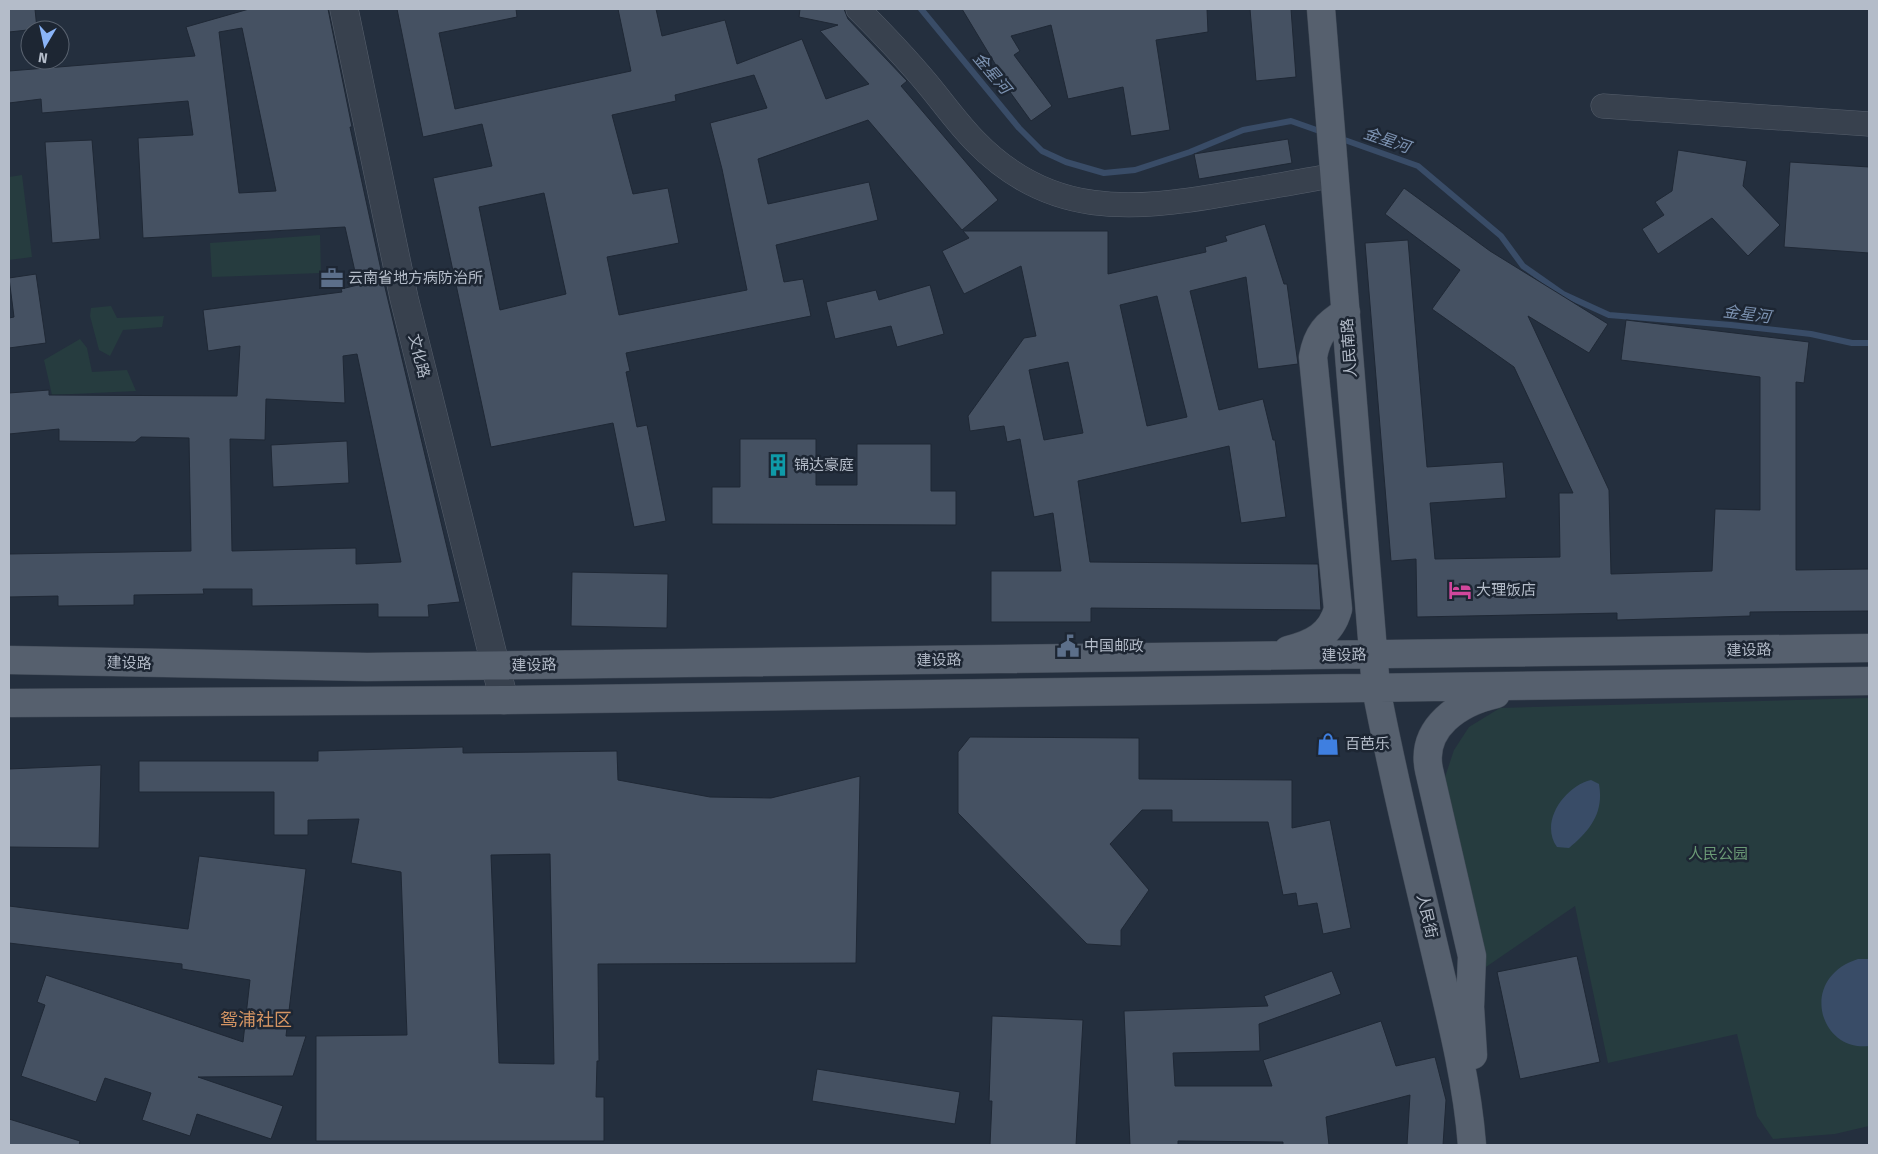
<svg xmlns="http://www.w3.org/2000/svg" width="1878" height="1154" viewBox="0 0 1878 1154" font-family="'Fira Sans','Noto Sans SC',sans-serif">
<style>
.green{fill:#263c3f}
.water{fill:#394c67}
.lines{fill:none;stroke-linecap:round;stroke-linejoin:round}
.stream{stroke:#394c67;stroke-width:6}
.building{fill:#455162;stroke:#1f2835;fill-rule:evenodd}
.minor-casing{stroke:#565f6c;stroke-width:25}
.tertiary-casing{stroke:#565f6c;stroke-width:29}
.primary-casing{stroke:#414a57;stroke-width:29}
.minor{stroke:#38414e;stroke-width:24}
.tertiary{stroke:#38414e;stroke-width:28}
.primary{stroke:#56606e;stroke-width:28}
.labels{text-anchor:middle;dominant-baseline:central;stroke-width:5;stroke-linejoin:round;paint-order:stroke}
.poi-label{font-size:15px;fill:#b4bcc9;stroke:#1d2633;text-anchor:start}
.street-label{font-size:15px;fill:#b4bcc9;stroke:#1d2633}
.park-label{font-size:15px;fill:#6b9a76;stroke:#1d2633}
.water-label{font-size:16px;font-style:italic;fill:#7c92b1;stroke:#1d2633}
.quarter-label{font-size:18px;fill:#d59563;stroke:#1d2633}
</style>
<rect width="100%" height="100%" fill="#242f3e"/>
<!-- green -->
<path class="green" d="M 22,175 L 32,257 L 9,260 L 9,177 Z
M 320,235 L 321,273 L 212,277 L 210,243 Z
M 111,306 L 117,318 L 164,316 L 162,327 L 123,330 L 110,356 L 99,350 L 90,316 L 91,308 Z
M 80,339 L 87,348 L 92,372 L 127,370 L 136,391 L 52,395 L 44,360 Z
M 1869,698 L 1869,1126 L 1835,1134 L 1773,1139 L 1757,1116 L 1737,1034 L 1608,1063 L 1575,906 L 1483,969 L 1444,780 L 1454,750 L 1469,727 L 1500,708 Z"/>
<!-- water -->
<path class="water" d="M 1591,780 L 1599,784 C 1604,812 1591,830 1569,848 L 1557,847 C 1539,822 1565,786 1591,780 Z
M 1858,959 L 1869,959 L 1869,1046 C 1819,1052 1798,978 1858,959 Z"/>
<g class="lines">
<!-- stream -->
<path class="stream" d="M 921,9 L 1019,128 L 1042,151 L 1066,162 L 1104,173 L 1135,170 L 1190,152 L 1243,130 L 1291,121 L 1325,133
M 1339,138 L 1418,166 L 1501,236 L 1523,266 L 1563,294 L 1609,315 L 1731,325 L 1811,334 L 1852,343 L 1869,343"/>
</g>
<!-- building -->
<path class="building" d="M 9,9 L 35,9 L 37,29 L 9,32 Z
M 249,9 L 328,9 L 352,127 L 350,127 L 383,279 L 460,602 L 428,605 L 429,617 L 378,617 L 378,604 L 252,606 L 252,589 L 203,589 L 204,594 L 134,595 L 134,605 L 58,606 L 58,596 L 9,597 L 9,554 L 191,551 L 189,438 L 141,437 L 135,442 L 59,441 L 59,429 L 9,434 L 9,393 L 49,390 L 49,395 L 237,396 L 240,346 L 208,351 L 203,310 L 342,292 L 341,289 L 358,285 L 345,227 L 143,238 L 138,138 L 193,135 L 188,101 L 42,113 L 41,99 L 9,103 L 9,71 L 195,56 L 186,27 ZM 242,28 L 276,191 L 239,193 L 219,32 ZM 357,354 L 401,562 L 356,564 L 356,548 L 232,551 L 230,439 L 265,440 L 266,399 L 345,403 L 343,356 Z
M 397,9 L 516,9 L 517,17 L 439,33 L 455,109 L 631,71 L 618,9 L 656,9 L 662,36 L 725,20 L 737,64 L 802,39 L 826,99 L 869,84 L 820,31 L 838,25 L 799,17 L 800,9 L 844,9 L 848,19 L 907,81 L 901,86 L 998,200 L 962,230 L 868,120 L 758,159 L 768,204 L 869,182 L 878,220 L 776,245 L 784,282 L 803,279 L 811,316 L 626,353 L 630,371 L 626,372 L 637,427 L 647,425 L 666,521 L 634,527 L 613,423 L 491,447 L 433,178 L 492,166 L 482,124 L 423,137 ZM 754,75 L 767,108 L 710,123 L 722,169 L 747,290 L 619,315 L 607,257 L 679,243 L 668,188 L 633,194 L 612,115 L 676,101 L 675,95 ZM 544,193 L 566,294 L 500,310 L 479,207 Z
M 962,9 L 1207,9 L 1208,32 L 1156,40 L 1170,130 L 1131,136 L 1123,87 L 1068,99 L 1051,25 L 1011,36 L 1020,51 L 1014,55 L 1052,106 L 1031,121 L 997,74 L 1000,72 Z
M 1250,9 L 1291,9 L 1296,77 L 1256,81 Z
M 1288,139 L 1292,163 L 1199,179 L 1194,154 Z
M 92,140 L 100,239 L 52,243 L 45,142 Z
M 1678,150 L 1747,161 L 1743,186 L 1780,225 L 1748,256 L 1712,218 L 1658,254 L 1642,229 L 1664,215 L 1655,202 L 1672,191 Z
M 1790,162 L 1869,167 L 1869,253 L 1784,247 Z
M 1404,188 L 1490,251 L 1608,324 L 1589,353 L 1528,316 L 1609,490 L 1611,574 L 1712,571 L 1715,509 L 1760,510 L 1760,377 L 1621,360 L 1626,320 L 1809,342 L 1804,383 L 1796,382 L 1796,570 L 1869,569 L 1869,611 L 1750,612 L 1750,616 L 1617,620 L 1617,613 L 1417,617 L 1416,559 L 1391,561 L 1365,243 L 1408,240 L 1427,467 L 1503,462 L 1506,498 L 1430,503 L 1435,559 L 1560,557 L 1559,493 L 1573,493 L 1514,367 L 1432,309 L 1460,270 L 1385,214 Z
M 1265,224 L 1284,284 L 1287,284 L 1298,364 L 1258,369 L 1246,277 L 1190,291 L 1219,410 L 1263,399 L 1273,440 L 1275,440 L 1286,517 L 1241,523 L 1229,446 L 1078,481 L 1090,562 L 1318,564 L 1321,610 L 1091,608 L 1091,622 L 991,622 L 991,571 L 1061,571 L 1053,513 L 1034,517 L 1020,439 L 1007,442 L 1004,426 L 970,431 L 968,416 L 1024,338 L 1036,336 L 1021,266 L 964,294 L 942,251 L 969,238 L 963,231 L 1108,231 L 1108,274 L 1206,252 L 1205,247 L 1227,241 L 1225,236 ZM 1157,296 L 1187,417 L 1147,426 L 1120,305 ZM 1068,362 L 1083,433 L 1044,440 L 1029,370 Z
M 36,274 L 46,343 L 9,348 L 9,318 L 14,317 L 9,278 Z
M 930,285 L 944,334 L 897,347 L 891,326 L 835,339 L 826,302 L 876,290 L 879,300 Z
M 740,439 L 816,439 L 816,485 L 857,485 L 857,444 L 931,444 L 931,491 L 956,491 L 956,525 L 712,524 L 712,487 L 740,487 Z
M 347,441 L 349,483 L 273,487 L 271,445 Z
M 572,572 L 668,574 L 667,628 L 571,626 Z
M 970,737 L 1139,738 L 1139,779 L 1292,780 L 1292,828 L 1330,820 L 1351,928 L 1323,934 L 1317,903 L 1298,906 L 1296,893 L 1283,895 L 1268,822 L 1172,822 L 1172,810 L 1142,810 L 1110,844 L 1149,890 L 1121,930 L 1121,946 L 1087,944 L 958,813 L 958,752 Z
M 463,747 L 463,753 L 617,751 L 618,780 L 710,797 L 771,798 L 860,776 L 856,963 L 598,964 L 599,1061 L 597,1061 L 596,1097 L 604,1097 L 604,1141 L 316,1141 L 316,1036 L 407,1035 L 401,872 L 351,863 L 359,819 L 308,820 L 308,835 L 274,835 L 274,792 L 139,792 L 139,761 L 318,761 L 318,751 ZM 550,854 L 554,1064 L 499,1063 L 491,855 Z
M 101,765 L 99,848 L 9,847 L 9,769 Z
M 199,856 L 306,869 L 286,1036 L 306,1036 L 293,1076 L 198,1077 L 283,1106 L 271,1139 L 197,1114 L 190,1136 L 142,1120 L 151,1093 L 105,1078 L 96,1102 L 21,1076 L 45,1005 L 37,1002 L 46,975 L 243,1042 L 250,980 L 182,969 L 182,964 L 9,943 L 9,906 L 188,929 Z
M 1577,956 L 1600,1062 L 1520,1079 L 1497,972 Z
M 1332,971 L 1341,994 L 1259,1024 L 1260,1051 L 1173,1053 L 1175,1086 L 1272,1086 L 1263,1060 L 1381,1021 L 1396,1066 L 1435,1057 L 1446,1100 L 1443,1145 L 1407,1145 L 1410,1095 L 1326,1117 L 1329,1145 L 1283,1145 L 1283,1142 L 1178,1141 L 1178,1145 L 1130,1145 L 1124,1011 L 1268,1006 L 1264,996 Z
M 992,1016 L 1083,1020 L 1076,1145 L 990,1145 L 992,1101 L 989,1101 Z
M 817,1069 L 960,1092 L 955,1124 L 812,1101 Z
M 9,1119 L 80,1141 L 79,1145 L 9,1145 Z"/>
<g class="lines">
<defs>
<path id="minor" d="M 858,9 C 881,32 904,56 925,81 C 942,101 957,123 976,142 C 1049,217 1131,211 1227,194 C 1263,188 1299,182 1335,175
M 1603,106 L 1869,124"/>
<path id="tertiary" d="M 344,9 L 404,298 L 504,700"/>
<path id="primary" d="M 1321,9 L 1376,688 C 1393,778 1415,866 1436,955 C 1451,1018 1467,1081 1472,1145
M 1288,650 C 1312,644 1331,635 1338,609 L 1313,357 C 1317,334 1326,324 1346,312
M 9,660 L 367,667 L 1869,648
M 9,703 L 504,700 L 1869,681
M 1473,1055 L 1470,1007 L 1472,956 L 1429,770 C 1420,727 1460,702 1496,694"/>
</defs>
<!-- minor casing -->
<use href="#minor" class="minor-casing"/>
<!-- tertiary casing -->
<use href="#tertiary" class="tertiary-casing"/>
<!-- primary casing -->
<use href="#primary" class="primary-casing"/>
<!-- minor -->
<use href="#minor" class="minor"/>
<!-- tertiary -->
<use href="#tertiary" class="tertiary"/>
<!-- primary -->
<use href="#primary" class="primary"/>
</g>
<!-- icons -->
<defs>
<symbol id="office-bare" viewBox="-9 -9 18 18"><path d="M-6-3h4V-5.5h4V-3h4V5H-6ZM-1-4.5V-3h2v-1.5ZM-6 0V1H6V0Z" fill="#5c6f8a" stroke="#1d2633" stroke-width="2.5" paint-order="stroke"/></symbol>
<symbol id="building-bare" viewBox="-9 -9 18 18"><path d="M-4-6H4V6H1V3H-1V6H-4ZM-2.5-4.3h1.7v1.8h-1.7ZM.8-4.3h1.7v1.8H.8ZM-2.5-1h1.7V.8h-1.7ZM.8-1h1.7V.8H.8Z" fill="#0f9aa8" stroke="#1d2633" stroke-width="2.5" paint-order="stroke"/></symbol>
<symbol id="hotel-bare" viewBox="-9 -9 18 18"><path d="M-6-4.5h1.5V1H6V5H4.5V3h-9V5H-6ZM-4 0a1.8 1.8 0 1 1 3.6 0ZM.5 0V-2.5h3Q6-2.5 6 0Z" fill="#d1479c" stroke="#1d2633" stroke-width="2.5" paint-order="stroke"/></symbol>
<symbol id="civic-bare" viewBox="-9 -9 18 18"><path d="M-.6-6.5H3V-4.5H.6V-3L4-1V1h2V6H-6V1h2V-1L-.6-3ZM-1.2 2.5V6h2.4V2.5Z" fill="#5c6f8a" stroke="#1d2633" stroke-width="2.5" paint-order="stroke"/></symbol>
<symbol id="shop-bare" viewBox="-9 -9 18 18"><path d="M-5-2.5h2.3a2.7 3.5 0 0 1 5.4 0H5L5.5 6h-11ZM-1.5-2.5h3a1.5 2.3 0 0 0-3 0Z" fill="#3f7fe0" stroke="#1d2633" stroke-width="2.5" paint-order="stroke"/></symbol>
</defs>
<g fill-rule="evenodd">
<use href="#office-bare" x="316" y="262" width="32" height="32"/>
<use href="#building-bare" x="762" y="449" width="32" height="32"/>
<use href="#hotel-bare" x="1444" y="574" width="32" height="32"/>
<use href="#civic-bare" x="1052" y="630" width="32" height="32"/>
<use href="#shop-bare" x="1312" y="728" width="32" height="32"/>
</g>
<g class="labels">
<!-- poi labels -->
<g class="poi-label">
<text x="348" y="278">云南省地方病防治所</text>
<text x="794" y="465">锦达豪庭</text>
<text x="1476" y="590">大理饭店</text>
<text x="1084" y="646">中国邮政</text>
<text x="1345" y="744">百芭乐</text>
</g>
<!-- street labels -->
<g class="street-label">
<text transform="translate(1349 348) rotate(-94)">人民南路</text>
<text transform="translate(419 356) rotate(76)">文化路</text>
<text transform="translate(1749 650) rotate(-1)">建设路</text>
<text transform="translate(1344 655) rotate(-1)">建设路</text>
<text transform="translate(939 660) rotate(-1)">建设路</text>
<text transform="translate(129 663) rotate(1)">建设路</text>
<text transform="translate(534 665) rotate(-1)">建设路</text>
<text transform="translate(1427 916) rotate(77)">人民街</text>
</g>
<!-- park labels -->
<g class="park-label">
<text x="1718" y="854">人民公园</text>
</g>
<!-- water labels -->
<g class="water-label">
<text transform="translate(992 73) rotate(50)">金星河</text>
<text transform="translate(1387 140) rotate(19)">金星河</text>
<text transform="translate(1747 314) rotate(7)">金星河</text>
</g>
<!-- quarter labels -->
<g class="quarter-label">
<text x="256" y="1020">鸳浦社区</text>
</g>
</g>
<!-- border -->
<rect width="1878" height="1154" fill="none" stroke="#b4bcc9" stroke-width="20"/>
<!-- north arrow -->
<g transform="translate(45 45) rotate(189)"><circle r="24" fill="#1d2633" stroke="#59626f"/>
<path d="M0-4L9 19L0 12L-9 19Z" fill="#8ab4f8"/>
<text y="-8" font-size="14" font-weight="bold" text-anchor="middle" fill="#b4bcc9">N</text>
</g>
</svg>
